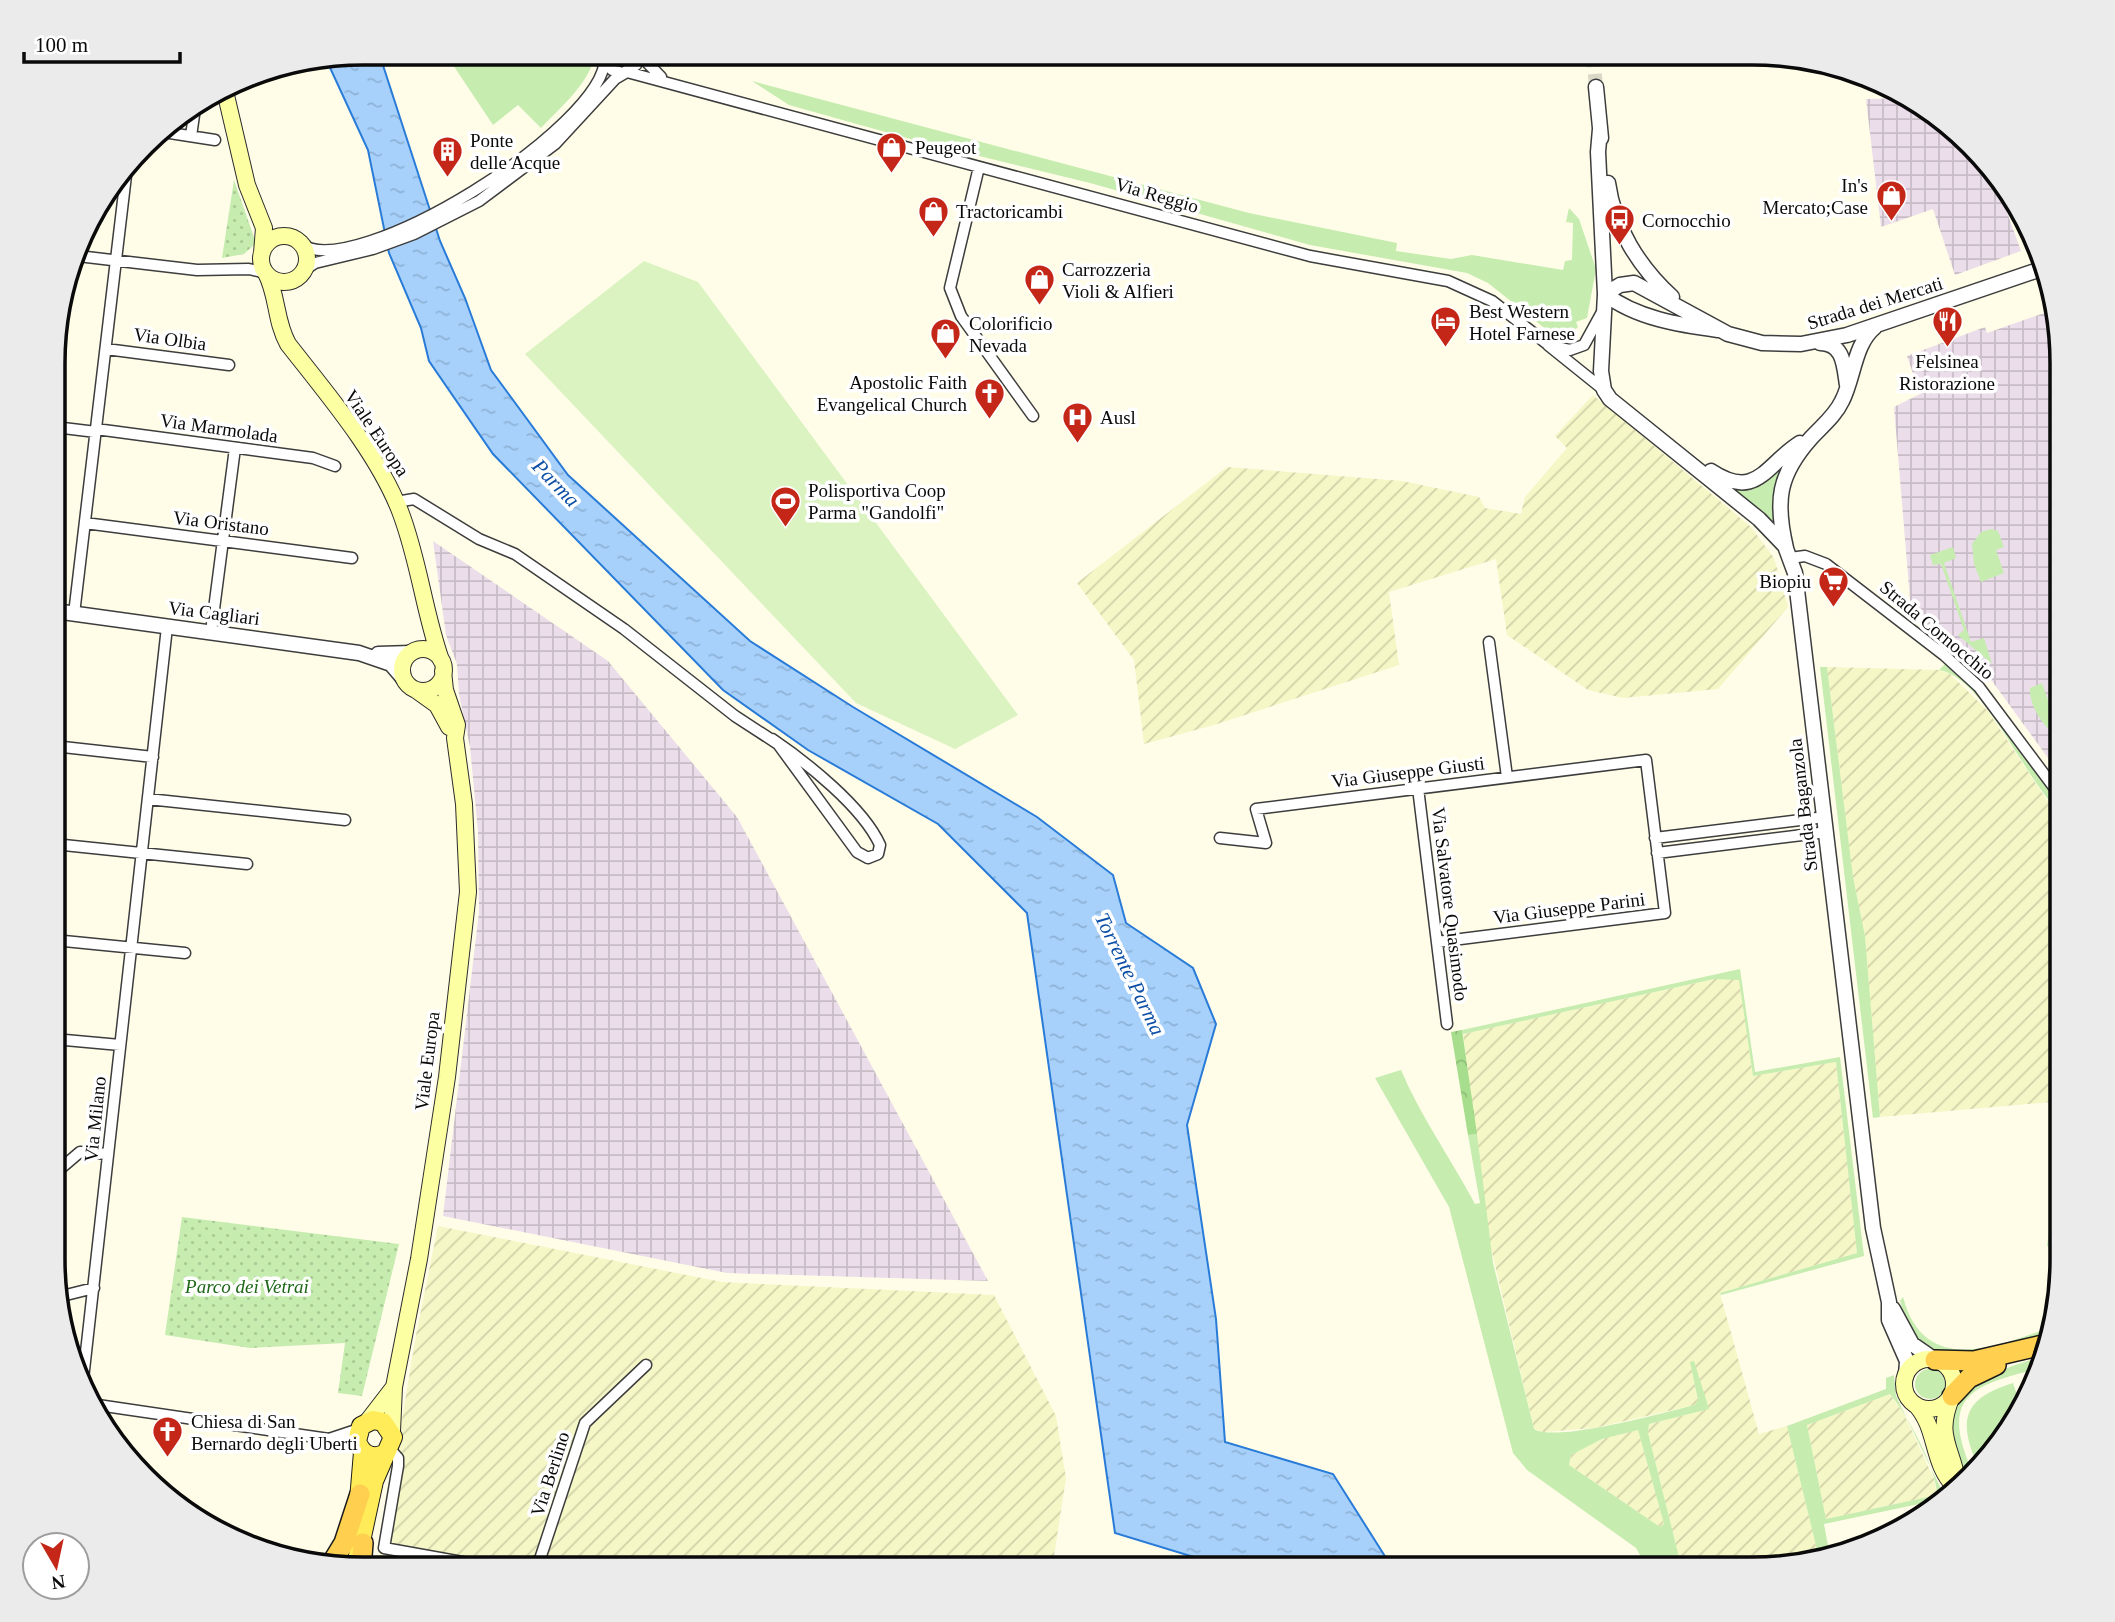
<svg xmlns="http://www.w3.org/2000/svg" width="2115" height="1622" viewBox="0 0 2115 1622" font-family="'Times New Roman',serif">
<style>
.industrial{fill:url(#industrial-grid)}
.farmland{fill:url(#farmland-furrows)}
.grass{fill:#c6ecaf;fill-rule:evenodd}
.forest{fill:url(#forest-crowns)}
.park{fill:url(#park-dots)}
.pitch{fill:#dbf2c1}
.water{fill:url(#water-ripples);stroke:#297bd8;stroke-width:2}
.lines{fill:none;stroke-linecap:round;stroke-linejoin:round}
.tertiary-tunnel{stroke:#dad9c7;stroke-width:14;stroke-dasharray:14 7;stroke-linecap:butt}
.minor-casing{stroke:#3d3d3d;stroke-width:13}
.tertiary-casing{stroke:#3d3d3d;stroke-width:17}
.secondary-casing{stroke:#2c2c2c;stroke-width:18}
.primary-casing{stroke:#1b1b1b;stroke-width:20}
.trunk-casing{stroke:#1b1b1b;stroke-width:22}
.minor{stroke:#fff;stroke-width:10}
.tertiary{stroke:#fff;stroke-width:14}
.secondary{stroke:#fdffa3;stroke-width:16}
.primary{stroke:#ffec58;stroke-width:18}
.trunk{stroke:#ffd04f;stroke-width:19}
.rail{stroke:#c42718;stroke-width:3.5}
.labels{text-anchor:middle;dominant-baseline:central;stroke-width:7;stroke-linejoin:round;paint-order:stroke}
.poi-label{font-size:19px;fill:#0a0a0a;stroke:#fff;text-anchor:start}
.street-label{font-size:19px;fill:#0a0a0a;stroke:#fff}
.park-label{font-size:19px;font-style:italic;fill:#1d6617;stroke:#fff}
.water-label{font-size:21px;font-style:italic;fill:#0b4ea5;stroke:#fff}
.rim{fill:none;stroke:#0a0a0a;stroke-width:3.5}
</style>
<defs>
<pattern id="industrial-grid" width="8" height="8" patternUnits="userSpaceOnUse" patternTransform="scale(1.75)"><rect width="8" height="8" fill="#ebddea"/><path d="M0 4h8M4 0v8" fill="none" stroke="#c8bcc7"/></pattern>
<pattern id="farmland-furrows" width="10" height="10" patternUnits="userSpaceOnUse" patternTransform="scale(1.75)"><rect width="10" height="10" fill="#f5f7c6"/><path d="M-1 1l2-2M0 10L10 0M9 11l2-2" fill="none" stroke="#d1d2a9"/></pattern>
<pattern id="forest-crowns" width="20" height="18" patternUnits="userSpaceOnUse" patternTransform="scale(1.75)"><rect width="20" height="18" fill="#a7de8d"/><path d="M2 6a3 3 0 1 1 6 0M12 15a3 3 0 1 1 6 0" fill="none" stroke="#8ebd78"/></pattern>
<pattern id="park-dots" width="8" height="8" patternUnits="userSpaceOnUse" patternTransform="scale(1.75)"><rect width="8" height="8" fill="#c6ecaf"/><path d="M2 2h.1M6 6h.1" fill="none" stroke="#a9c995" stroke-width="1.8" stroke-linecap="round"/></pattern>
<pattern id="water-ripples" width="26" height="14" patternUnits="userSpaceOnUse" patternTransform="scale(1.75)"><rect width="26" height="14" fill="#a7d1fb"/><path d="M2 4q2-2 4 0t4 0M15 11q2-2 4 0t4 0" fill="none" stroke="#8eb2d6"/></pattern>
</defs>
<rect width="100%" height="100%" fill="#fffde8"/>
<!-- industrial -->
<path class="industrial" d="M 1905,98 L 1956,129 L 1995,179 L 2021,251 L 1955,275 L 1933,209 L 1881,227 L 1866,99 Z
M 2050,311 L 2062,363 L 2060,765 L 2048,758 L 1992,681 L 1911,611 L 1894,407 L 1920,394 L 1907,356 L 1985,327 L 1987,333 Z
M 433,541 L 608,661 L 737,817 L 988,1281 L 727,1273 L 443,1216 L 479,912 L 478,831 L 470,747 L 459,694 L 457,664 L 446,635 Z"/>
<!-- farmland -->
<path class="farmland" d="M 1593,395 L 1751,527 L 1774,558 L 1788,607 L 1718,689 L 1623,698 L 1588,690 L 1507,635 L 1496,559 L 1389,592 L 1399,665 L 1214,725 L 1144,744 L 1134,660 L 1077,583 L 1227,467 L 1402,481 L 1479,497 L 1485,508 L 1521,514 L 1525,497 L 1567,448 L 1555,436 Z
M 1827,667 L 1939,670 L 1949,673 L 1988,711 L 2046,799 L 2062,814 L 2062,1101 L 1880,1117 L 1865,936 L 1853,877 Z
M 1733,977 L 1739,979 L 1753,1076 L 1836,1062 L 1857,1253 L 1720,1293 L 1759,1434 L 1787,1426 L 1818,1554 L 1752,1569 L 1682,1569 L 1648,1433 L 1649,1424 L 1709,1409 L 1690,1362 L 1698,1400 L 1695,1405 L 1594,1428 L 1544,1432 L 1534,1429 L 1490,1244 L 1463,1034 L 1714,979 Z
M 438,1226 L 722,1282 L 994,1295 L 1056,1416 L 1066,1478 L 1052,1569 L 377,1569 L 416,1335 Z
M 1890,1394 L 1904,1414 L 1934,1479 L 1937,1495 L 1826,1519 L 1807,1425 Z
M 1638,1430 L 1664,1524 L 1660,1527 L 1569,1465 L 1571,1455 L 1602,1439 Z"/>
<!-- grass -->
<path class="grass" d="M 445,53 L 590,53 L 594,60 C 585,87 560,108 541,128 L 518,105 L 493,125 Z
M 752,81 L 1249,213 L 1397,243 L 1396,251 L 1451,259 L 1472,255 L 1563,270 L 1565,261 L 1572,260 L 1573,223 L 1566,222 L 1569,208 L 1579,219 L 1596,269 L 1587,318 L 1576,322 L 1578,327 L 1562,342 L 1488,283 L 1467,273 L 1310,245 L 1090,183 L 914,140 L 789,105 Z
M 1783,464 L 1773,497 L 1777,530 L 1729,487 Z
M 1991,529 L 1998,531 L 2004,547 L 1996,550 L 2004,573 L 1981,582 L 1974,564 L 1972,544 L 1981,532 Z
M 1953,547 L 1956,558 L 1944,563 L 1971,642 L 1984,638 L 1992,664 L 1958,635 L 1964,630 L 1941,564 L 1933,565 L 1930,555 Z
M 1946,663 L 1993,708 L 2062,804 L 2062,814 C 2026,784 1985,677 1939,670 Z
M 1820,667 L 1827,667 L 1853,877 L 1865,936 L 1880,1117 L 1873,1118 Z
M 2042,683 L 2049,703 L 2061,699 L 2062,702 L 2062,739 C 2045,730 2029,707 2030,688 Z
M 1740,969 L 1755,1072 L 1840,1057 L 1864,1256 L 1721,1295 L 1720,1293 L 1857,1253 L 1836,1062 L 1753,1076 L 1739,980 L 1714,979 L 1463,1034 L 1462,1030 Z
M 1401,1070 C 1421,1117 1451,1159 1475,1204 L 1480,1203 L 1468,1135 L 1477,1134 L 1493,1263 L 1534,1429 C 1556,1443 1666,1412 1695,1405 L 1698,1400 L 1690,1362 L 1694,1361 L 1709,1409 L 1649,1424 L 1648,1433 L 1682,1569 L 1648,1569 L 1636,1548 L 1527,1470 L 1513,1453 L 1449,1207 L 1375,1078 ZM 1638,1430 L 1664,1524 L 1660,1527 L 1569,1465 L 1571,1455 L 1602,1439 Z
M 2062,1128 L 2062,1178 L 2054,1238 L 2062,1249 L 2047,1246 Z
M 1903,1297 C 1924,1376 1995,1348 2051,1327 L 2048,1339 C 2011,1347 1942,1371 1914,1336 C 1906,1327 1904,1312 1900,1301 Z
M 2044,1356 L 2041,1368 C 1972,1385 1938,1395 1973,1473 L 1967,1478 C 1926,1394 1972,1378 2044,1356 Z
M1915 1384a15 15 0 1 1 30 0a15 15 0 1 1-30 0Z
M 1894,1375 L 1896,1396 L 1944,1495 L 1938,1500 L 1824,1524 L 1829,1551 L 1818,1554 L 1787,1426 L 1886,1389 L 1886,1378 ZM 1890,1394 C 1907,1414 1937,1469 1937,1495 L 1826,1519 L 1807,1425 Z
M 2013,1383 L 2021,1407 L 1986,1463 L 1979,1469 C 1958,1422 1961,1399 2013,1383 Z"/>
<!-- forest -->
<path class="forest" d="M 1462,1030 L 1477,1134 L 1468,1135 L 1451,1032 Z"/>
<!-- park -->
<path class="park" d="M 234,180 L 256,243 L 244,254 L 222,258 Z
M 182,1217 L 399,1244 L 362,1396 L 338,1393 L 345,1343 L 250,1348 L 165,1335 Z"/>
<!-- pitch -->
<path class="pitch" d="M 644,261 L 698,282 L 1018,715 L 955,749 L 856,703 L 525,354 Z"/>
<!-- water -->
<path class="water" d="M 363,53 L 379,53 L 440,241 L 465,298 L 491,370 L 568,475 L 750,641 L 853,707 L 1037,817 L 1113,875 L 1126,923 L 1193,968 L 1216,1024 L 1187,1125 L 1216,1319 L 1225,1442 L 1333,1474 L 1393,1569 L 1233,1569 L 1115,1533 L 1027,913 L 938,824 L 808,750 L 723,690 L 493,454 L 429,361 L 421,328 L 389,253 L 368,150 L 326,59 Z"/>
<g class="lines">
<!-- tertiary-tunnel -->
<path class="tertiary-tunnel" d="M 1593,53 L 1596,87"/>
<defs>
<path id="minor" d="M 638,53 L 661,77
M 605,59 L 612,70 L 623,73 L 636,65 L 637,53
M 157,131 L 215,140
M 191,136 L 195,108
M 979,167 L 950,288 L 961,316 L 1033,416
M 301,244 C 354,283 605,127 605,58
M 78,256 L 197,270 L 249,269 L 266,273
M 304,270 L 315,263 L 373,249 L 414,234 L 479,201 L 555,144 L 615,79 L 627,72 L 1310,256 L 1448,281 L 1492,301 L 1550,346 L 1570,350 L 1584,345 L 1601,314
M 1548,345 L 1604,390
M 106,349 L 229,365
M 55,427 L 96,432
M 96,429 L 313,458 L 335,466
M 396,502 L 414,499 L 479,539 L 515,554 L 624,629 L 735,716 L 778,744 L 857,852 L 868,858 L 878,854 L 880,845 C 863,807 806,762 772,739
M 85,523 L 352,558
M 1790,558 L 1805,556 L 1826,564 L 1944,655 L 1979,687 L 2062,798
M 74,614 L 127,167
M 211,632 L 235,448
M 1489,642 L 1507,777
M 54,746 L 153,757
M 1418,788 L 1447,1024
M 148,799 L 345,820
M 1220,838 L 1266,843 L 1256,809 L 1646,760 L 1665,913 L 1437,942
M 1655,838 L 1825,817
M 54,844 L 247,864
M 1657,853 L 1827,832
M 54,940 L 185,953
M 54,1039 L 120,1045
M 53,1175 L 80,1152 L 108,1154
M 58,1297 L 94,1288
M 82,1388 L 167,627
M 91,1404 L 329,1439 L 359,1448
M 329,1439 L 359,1429
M 390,1449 L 398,1458 L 398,1466 L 384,1548 L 501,1569
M 524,1569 L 540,1559 L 585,1423 L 646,1365"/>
<path id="tertiary" d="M 1596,87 L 1601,138
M 1600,129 L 1598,152 L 1605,294 L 1601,371 L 1604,390 L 1610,399 L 1759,519 L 1785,546 L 1795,573 L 1873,1228 L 1889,1302 L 1889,1320 L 1907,1361 L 1906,1376
M 1608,183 C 1614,227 1639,267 1672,297
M 1605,294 L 1620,285 L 1634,283 L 1728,334 L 1762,343 L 1801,344 L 1847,335 L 2041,269
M 1605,294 C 1636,318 1679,325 1718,330
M 1820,343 C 1844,343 1844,366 1847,385
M 1711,471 C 1757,501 1765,465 1800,443
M 1786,548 C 1775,501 1778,475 1811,438 C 1822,426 1835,416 1842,401 C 1854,378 1854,344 1875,327
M 55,611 L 359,653 L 391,664 L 403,678
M 378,654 L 411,653
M 1893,1309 L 1912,1344 L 1935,1360"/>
<path id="secondary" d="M 225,91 L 247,185 L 264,228 L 262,253
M261 259a23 23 0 1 1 46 0a23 23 0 1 1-46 0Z
M 266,273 C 278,296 275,321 288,344 C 327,394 377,452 400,511 C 419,560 424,612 441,660
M402 670a21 21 0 1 1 42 0a21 21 0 1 1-42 0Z
M 416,690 L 437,705 L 449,727
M1904 1384a25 25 0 1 1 50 0a25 25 0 1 1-50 0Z
M 1952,1396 C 1934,1438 1953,1447 1958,1485
M 1916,1405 C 1938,1429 1931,1463 1955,1487
M 367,1422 L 394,1387
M 392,1431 L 394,1387 L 419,1259 L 447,1077 L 468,892 L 464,804 L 455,738 L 457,725 L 445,690 L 443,671"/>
<path id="primary" d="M 359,1500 L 363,1452
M 358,1555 L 374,1481 L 393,1437 L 383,1422 L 373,1420 L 361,1426 L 357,1441 C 362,1455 373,1460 386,1453"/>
<path id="trunk" d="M 1935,1360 L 1974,1361 L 2047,1344
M 1952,1396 L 1969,1378 L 1996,1365
M 330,1566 L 344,1543 L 360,1494
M 361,1569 L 363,1543"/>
</defs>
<!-- minor casing -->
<use href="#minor" class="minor-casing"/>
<!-- tertiary casing -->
<use href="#tertiary" class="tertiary-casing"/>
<!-- secondary casing -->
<use href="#secondary" class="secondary-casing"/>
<!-- primary casing -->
<use href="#primary" class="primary-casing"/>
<!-- trunk casing -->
<use href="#trunk" class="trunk-casing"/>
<!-- minor -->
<use href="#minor" class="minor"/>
<!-- tertiary -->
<use href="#tertiary" class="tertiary"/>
<!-- secondary -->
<use href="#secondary" class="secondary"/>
<!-- primary -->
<use href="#primary" class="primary"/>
<!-- trunk -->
<use href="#trunk" class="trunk"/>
<!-- rail -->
<path class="rail" d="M 1679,53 L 1812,63"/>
</g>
<!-- icons -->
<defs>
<symbol id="shop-pin" viewBox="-11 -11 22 30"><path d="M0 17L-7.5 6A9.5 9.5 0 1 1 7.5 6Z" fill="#c42718" stroke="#fff"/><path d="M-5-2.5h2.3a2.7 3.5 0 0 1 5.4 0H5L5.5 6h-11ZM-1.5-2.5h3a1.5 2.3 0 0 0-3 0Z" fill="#fff"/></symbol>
<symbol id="building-pin" viewBox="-11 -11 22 30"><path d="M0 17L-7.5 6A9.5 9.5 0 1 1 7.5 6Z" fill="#c42718" stroke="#fff"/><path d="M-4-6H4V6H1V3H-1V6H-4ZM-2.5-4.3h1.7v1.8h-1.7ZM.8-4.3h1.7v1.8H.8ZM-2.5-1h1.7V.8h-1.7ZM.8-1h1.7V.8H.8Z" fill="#fff"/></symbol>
<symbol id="bus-pin" viewBox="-11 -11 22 30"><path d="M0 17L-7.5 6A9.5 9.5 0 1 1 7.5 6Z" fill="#c42718" stroke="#fff"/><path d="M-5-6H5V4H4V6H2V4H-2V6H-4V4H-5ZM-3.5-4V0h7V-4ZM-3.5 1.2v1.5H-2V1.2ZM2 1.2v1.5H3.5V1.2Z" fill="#fff"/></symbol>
<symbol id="hotel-pin" viewBox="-11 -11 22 30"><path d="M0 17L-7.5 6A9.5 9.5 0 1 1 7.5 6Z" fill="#c42718" stroke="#fff"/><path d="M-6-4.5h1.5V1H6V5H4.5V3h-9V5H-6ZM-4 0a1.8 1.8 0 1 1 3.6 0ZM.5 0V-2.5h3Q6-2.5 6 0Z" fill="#fff"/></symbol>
<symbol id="restaurant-pin" viewBox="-11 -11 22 30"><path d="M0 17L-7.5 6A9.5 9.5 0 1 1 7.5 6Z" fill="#c42718" stroke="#fff"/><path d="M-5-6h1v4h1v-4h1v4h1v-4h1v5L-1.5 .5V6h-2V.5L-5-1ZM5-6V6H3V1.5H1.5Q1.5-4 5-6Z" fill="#fff"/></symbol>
<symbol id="church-pin" viewBox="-11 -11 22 30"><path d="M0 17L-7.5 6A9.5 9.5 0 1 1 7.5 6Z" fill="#c42718" stroke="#fff"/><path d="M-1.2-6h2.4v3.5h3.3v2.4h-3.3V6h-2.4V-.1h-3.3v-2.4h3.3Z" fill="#fff"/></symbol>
<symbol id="hospital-pin" viewBox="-11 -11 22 30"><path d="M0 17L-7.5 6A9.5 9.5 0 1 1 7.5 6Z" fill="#c42718" stroke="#fff"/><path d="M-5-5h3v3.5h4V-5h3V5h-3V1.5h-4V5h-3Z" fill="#fff"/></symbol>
<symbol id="stadium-pin" viewBox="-11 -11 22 30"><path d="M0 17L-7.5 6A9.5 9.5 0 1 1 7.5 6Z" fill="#c42718" stroke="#fff"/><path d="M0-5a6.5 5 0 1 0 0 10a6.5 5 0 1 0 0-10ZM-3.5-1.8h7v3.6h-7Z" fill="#fff"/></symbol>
<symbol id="supermarket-pin" viewBox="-11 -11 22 30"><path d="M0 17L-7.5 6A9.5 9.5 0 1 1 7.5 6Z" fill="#c42718" stroke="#fff"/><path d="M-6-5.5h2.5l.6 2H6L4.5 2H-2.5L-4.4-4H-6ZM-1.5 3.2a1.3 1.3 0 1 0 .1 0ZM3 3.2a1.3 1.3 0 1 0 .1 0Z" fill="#fff"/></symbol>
</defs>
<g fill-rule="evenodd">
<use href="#shop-pin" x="874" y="130" width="35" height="47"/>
<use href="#building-pin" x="430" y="134" width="35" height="47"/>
<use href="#shop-pin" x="1874" y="178" width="35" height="47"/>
<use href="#shop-pin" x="916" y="194" width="35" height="47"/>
<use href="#bus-pin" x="1602" y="202" width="35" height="47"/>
<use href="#shop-pin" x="1022" y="262" width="35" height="47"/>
<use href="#hotel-pin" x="1428" y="304" width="35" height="47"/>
<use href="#restaurant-pin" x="1930" y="304" width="35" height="47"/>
<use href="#shop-pin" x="928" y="316" width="35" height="47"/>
<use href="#church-pin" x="972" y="376" width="35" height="47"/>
<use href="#hospital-pin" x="1060" y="400" width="35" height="47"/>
<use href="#stadium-pin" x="768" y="484" width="35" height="47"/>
<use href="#supermarket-pin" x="1816" y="564" width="35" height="47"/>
<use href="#church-pin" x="150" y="1414" width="35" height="47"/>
</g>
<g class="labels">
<!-- poi labels -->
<g class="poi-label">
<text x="470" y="140">Ponte<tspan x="470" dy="22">delle Acque</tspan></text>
<text x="915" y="147">Peugeot</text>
<text x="1868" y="185" text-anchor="end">In's<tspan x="1868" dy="22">Mercato;Case</tspan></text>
<text x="956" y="211">Tractoricambi</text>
<text x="1642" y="220">Cornocchio</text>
<text x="1062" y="269">Carrozzeria<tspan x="1062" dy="22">Violi &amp; Alfieri</tspan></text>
<text x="1469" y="311">Best Western<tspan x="1469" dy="22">Hotel Farnese</tspan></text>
<text x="969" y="323">Colorificio<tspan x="969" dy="22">Nevada</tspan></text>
<text x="1947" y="361" text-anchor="middle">Felsinea<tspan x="1947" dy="22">Ristorazione</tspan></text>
<text x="967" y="382" text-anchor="end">Apostolic Faith<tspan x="967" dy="22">Evangelical Church</tspan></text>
<text x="1100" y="417">Ausl</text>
<text x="808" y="490">Polisportiva Coop<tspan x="808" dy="22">Parma "Gandolfi"</tspan></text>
<text x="1811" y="581" text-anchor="end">Biopiu</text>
<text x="191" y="1421">Chiesa di San<tspan x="191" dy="22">Bernardo degli Uberti</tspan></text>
</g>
<!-- street labels -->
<g class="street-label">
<text transform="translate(1157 195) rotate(16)">Via Reggio</text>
<text transform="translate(1875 303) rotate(-17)">Strada dei Mercati</text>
<text transform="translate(170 339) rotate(8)">Via Olbia</text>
<text transform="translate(219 428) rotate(8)">Via Marmolada</text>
<text transform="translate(377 433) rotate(56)">Viale Europa</text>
<text transform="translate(221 523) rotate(7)">Via Oristano</text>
<text transform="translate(214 613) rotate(7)">Via Cagliari</text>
<text transform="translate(1937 630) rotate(40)">Strada Cornocchio</text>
<text transform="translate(1408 772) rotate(-7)">Via Giuseppe Giusti</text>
<text transform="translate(1803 805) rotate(-97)">Strada Baganzola</text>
<text transform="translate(1450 904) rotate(83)">Via Salvatore Quasimodo</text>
<text transform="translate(1569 908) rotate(-7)">Via Giuseppe Parini</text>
<text transform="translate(427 1061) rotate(-83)">Viale Europa</text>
<text transform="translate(95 1119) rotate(-84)">Via Milano</text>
<text transform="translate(550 1474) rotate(-72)">Via Berlino</text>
</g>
<!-- park labels -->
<g class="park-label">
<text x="247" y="1286">Parco dei Vetrai</text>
</g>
<!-- water labels -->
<g class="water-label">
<text transform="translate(556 483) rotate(46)">Parma</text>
<text transform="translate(1130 974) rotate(64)">Torrente Parma</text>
</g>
</g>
<!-- crop -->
<path d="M0 0H2115V1622H0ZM363 65H1752A298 298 0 0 1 2050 363V1259A298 298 0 0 1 1752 1557H363A298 298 0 0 1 65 1259V363A298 298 0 0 1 363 65Z" fill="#ebebeb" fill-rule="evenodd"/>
<path class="rim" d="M363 65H1752A298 298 0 0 1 2050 363V1259A298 298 0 0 1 1752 1557H363A298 298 0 0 1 65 1259V363A298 298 0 0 1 363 65Z"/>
<!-- north arrow -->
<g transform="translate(56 1566) rotate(171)"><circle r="33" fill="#ffffff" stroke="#9d9d9d" stroke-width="2"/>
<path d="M0-5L12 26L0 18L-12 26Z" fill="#c42718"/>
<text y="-10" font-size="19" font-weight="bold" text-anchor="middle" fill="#0a0a0a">N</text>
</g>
<!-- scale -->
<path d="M24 52v10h156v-10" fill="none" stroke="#0a0a0a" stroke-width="3.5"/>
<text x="35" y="52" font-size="21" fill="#0a0a0a" stroke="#ffffff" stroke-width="5" paint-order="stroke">100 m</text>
</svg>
